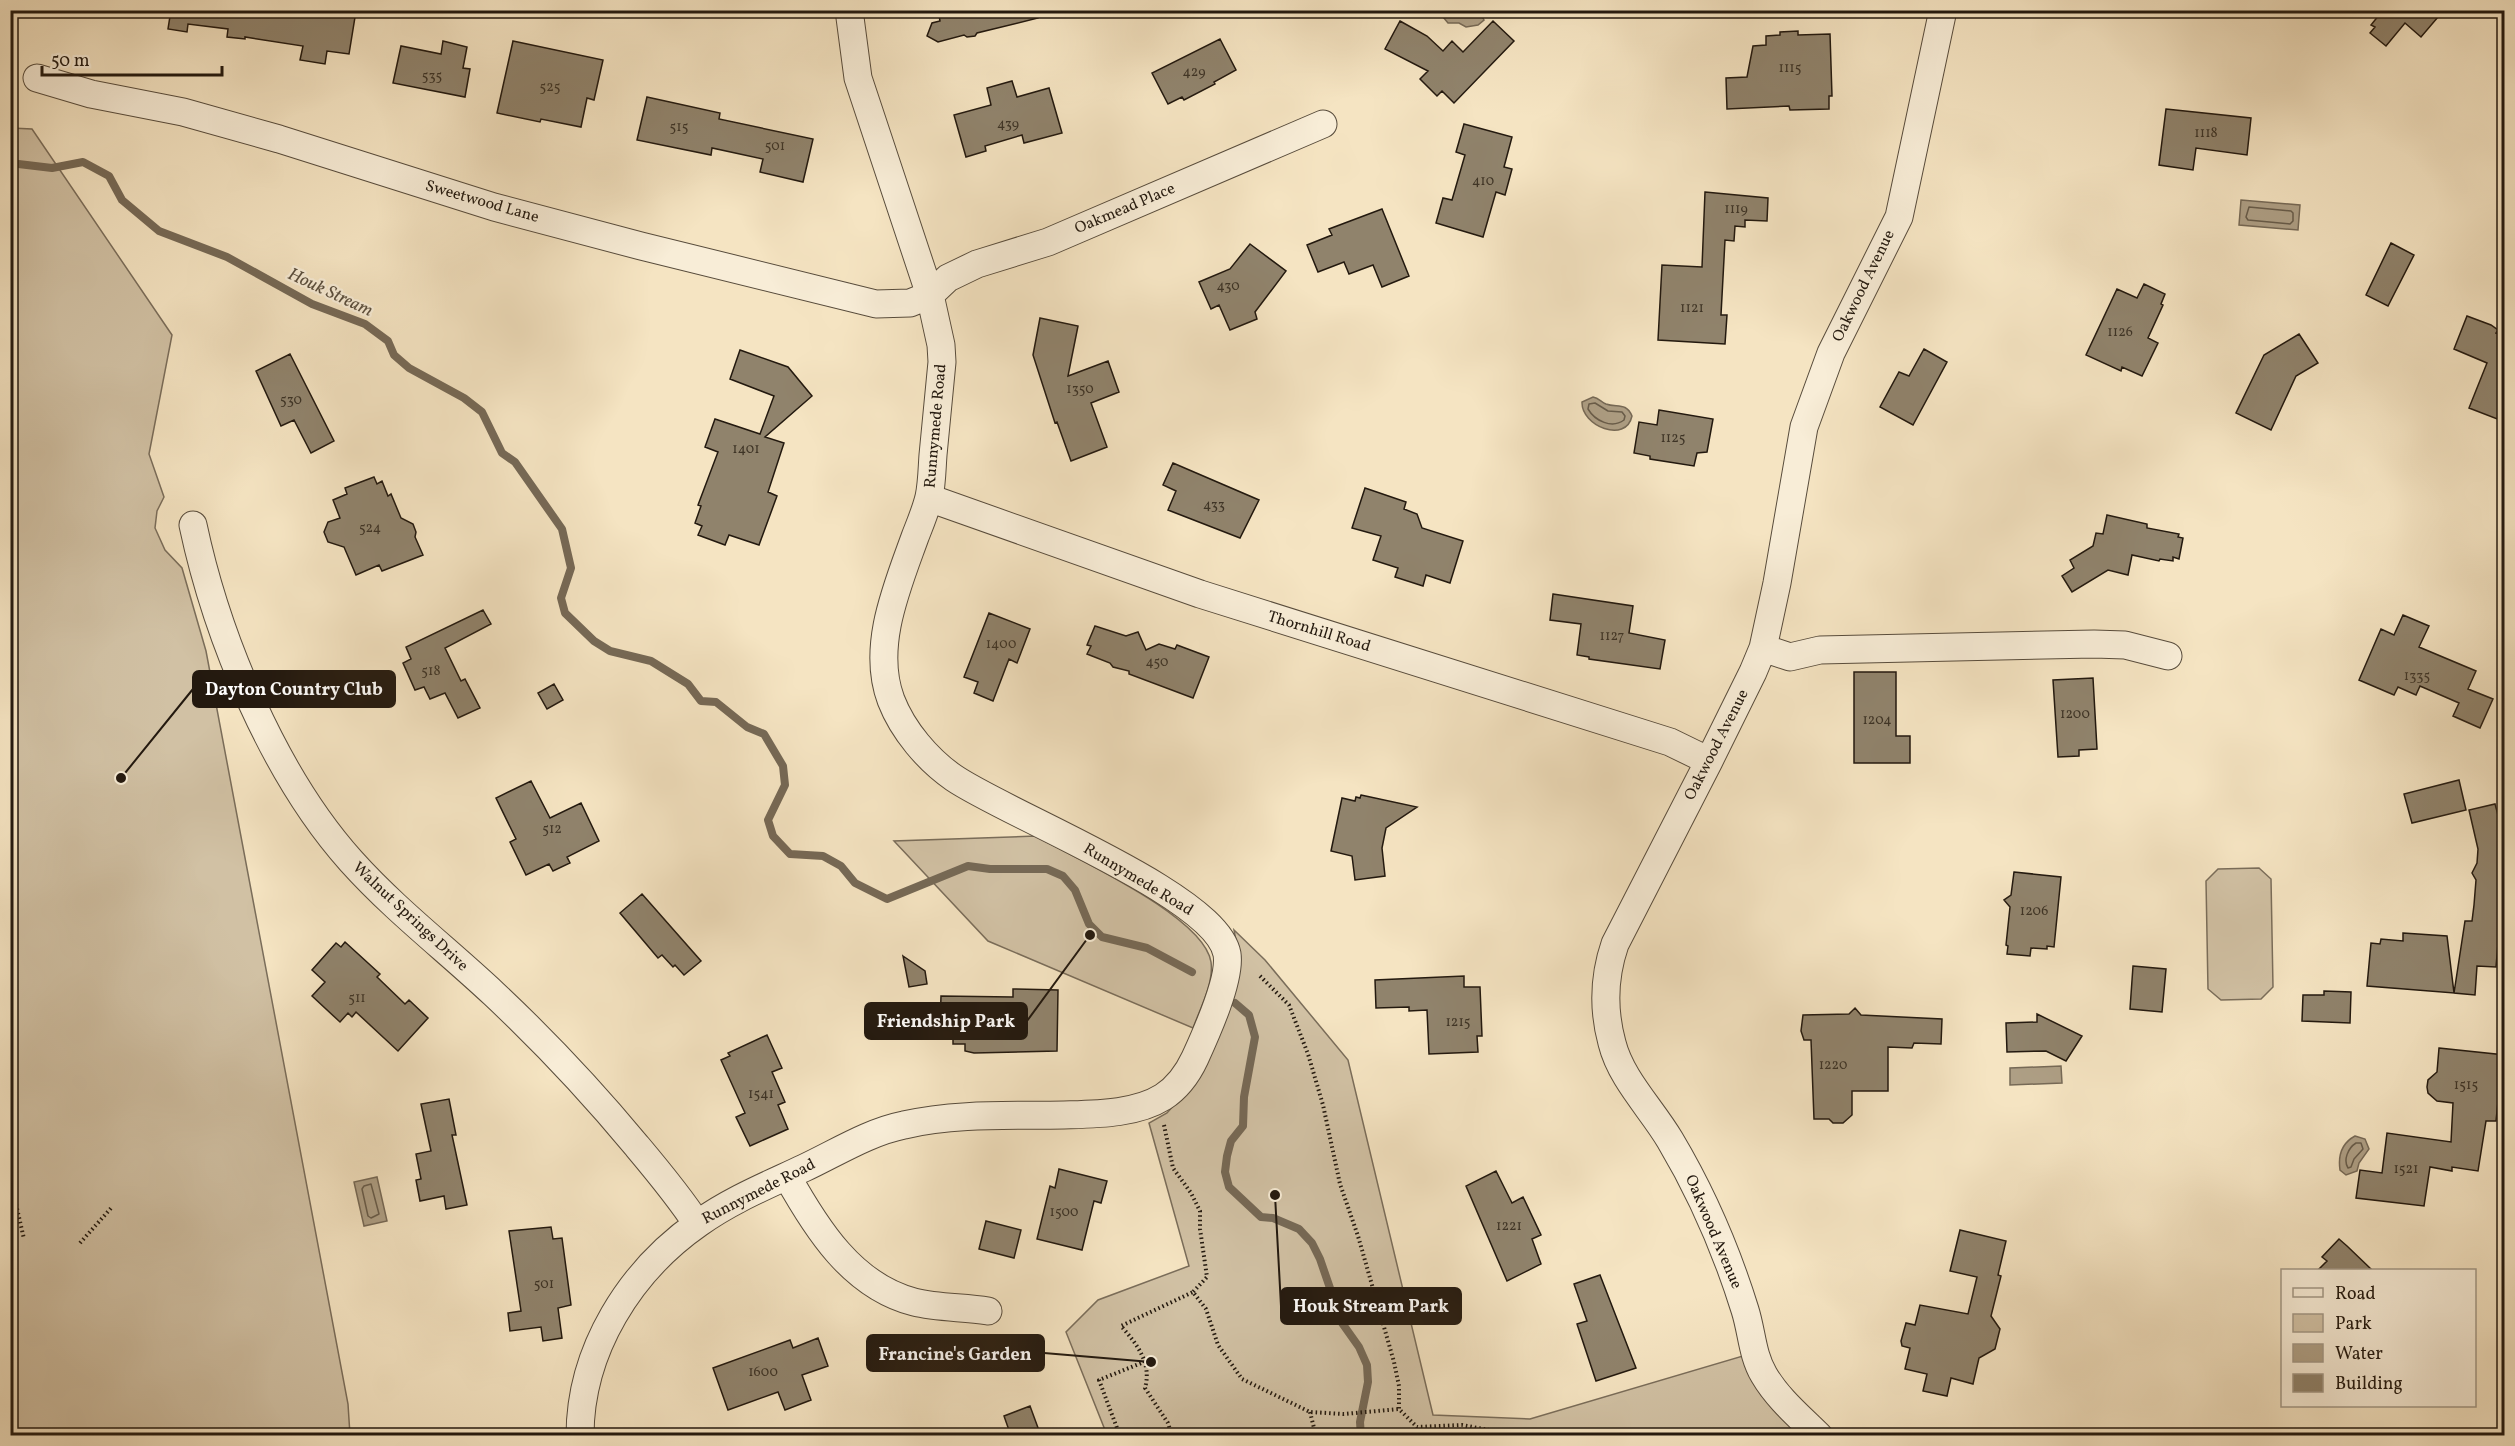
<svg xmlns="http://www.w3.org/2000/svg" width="2515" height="1446" viewBox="0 0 2515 1446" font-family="Vollkorn,serif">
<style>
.green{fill:#d1c1a4;stroke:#7a6d5a;stroke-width:1.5}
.water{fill:#ae9f85;stroke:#766956;stroke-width:1.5}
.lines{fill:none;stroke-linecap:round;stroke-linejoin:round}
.shore{stroke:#685c4a;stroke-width:1.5}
.stream{stroke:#766956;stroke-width:8}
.building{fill:#90836c;stroke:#23190f;stroke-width:1.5}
.minor-casing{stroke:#584c3c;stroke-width:29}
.path{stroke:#23190f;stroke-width:4;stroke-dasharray:1.5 3;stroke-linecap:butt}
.minor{stroke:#f8edd7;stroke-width:27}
.labels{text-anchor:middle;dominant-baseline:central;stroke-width:4.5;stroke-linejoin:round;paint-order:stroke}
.number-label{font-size:14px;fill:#3e3426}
.street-label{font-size:16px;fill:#23190f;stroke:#f8edd7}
.water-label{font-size:18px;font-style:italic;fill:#5b4f3e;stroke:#f8edd7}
.leader{fill:none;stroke:#23190f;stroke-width:2}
.callout-dot{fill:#23190f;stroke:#f8edd7;stroke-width:2}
.callout{fill:#23190f;stroke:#23190f;stroke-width:2}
.callout-label{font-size:18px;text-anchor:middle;font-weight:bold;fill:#fff}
</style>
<rect width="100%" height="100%" fill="#f5e4c2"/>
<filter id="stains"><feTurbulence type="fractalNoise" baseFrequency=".00333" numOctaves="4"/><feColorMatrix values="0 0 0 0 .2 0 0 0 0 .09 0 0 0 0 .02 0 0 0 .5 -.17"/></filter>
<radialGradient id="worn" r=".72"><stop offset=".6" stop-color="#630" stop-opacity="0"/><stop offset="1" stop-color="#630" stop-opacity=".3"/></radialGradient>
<!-- green -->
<path class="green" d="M 11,128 L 32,129 L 172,335 L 149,454 L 164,497 L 157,511 L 155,528 L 165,550 L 182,568 L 206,651 L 348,1404 L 350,1435 L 11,1435 Z
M 1036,836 C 1076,859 1204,916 1211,962 C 1214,983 1200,1009 1193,1028 L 988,941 L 894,841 Z
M 2259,868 L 2271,879 L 2273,987 L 2261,999 L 2221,1000 L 2208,989 L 2206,881 L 2218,869 Z
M 1234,930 L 1265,960 L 1348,1060 L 1433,1415 L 1530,1419 L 1746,1355 L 1802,1435 L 1107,1435 L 1066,1332 L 1098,1300 L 1189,1266 L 1149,1123 L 1167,1113 L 1174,1105 L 1239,957 Z"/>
<!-- water -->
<path class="water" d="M 1447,11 L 1479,11 L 1484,20 L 1478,25 L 1466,27 L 1459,23 L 1448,23 L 1443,17 Z
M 2241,200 L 2300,205 L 2298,230 L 2239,225 Z
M 1593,397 C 1599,398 1601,402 1606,404 C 1617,408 1626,402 1632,416 C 1626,444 1581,426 1582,402 Z
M 2061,1066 L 2062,1083 L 2010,1085 L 2010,1068 Z
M 2355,1136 L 2365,1139 L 2369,1149 L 2359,1163 L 2357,1171 L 2346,1175 L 2340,1170 C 2338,1156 2342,1143 2355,1136 Z
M 377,1177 L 387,1221 L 364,1226 L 354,1182 Z"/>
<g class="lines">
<!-- shore -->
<path class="shore" d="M 2249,207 L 2291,211 L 2293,213 L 2293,221 L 2290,224 L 2248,220 L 2246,217 Z
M 1595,403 L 1608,411 L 1622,412 L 1625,416 L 1624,420 C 1612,429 1595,421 1588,409 L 1589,404 Z
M 2356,1143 L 2361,1143 L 2363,1149 L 2354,1159 L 2351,1167 L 2348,1168 C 2343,1160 2348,1148 2356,1143 Z
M 371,1184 L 379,1214 L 371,1218 L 368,1216 L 362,1189 L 364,1186 Z"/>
<!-- stream -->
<path class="stream" d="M 10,163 L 52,168 L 83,162 L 109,176 L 122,200 L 159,231 L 227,257 L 312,304 L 365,324 L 388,341 L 394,355 L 409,368 L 464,398 L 482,412 L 502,453 L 515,462 L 562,529 L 571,568 L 561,598 L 565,613 L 594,641 L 610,651 L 651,661 L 688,684 L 701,701 L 716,702 L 747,727 L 764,734 L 783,766 L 785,785 L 768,820 L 773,836 L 790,854 L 823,856 L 841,866 L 855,883 L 887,899 L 968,866 L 990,869 L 1047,869 L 1063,876 L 1075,890 L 1089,924 L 1102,937 L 1147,948 L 1192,972
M 1235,1003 L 1249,1015 L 1255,1037 L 1244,1097 L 1243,1126 L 1231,1141 L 1227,1156 L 1225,1172 L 1229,1187 L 1261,1217 L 1273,1218 L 1299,1229 L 1312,1243 L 1320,1259 L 1342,1323 L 1359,1347 L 1367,1365 L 1368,1382 L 1360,1422 L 1361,1436"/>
</g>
<!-- building -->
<path class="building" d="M 171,10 L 317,10 L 355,17 L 349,54 L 327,51 L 325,64 L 300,60 L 303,46 L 245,37 L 245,39 L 227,37 L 228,29 L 188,24 L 187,32 L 168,29 Z
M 938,10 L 1037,10 L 1038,18 L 977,33 L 975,36 L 967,37 L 964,35 L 938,42 L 927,36 L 932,23 L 940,21 Z
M 2383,10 L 2444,10 L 2421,37 L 2405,23 L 2386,46 L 2370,33 L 2375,27 L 2371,25 Z
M 1400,21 L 1427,36 L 1443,51 L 1452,41 L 1463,52 L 1493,21 L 1514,41 L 1454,103 L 1442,91 L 1437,96 L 1420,79 L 1428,71 L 1385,49 Z
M 1798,31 L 1798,35 L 1830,34 L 1832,96 L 1829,96 L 1829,109 L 1790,110 L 1789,106 L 1727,109 L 1726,78 L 1747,77 L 1753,46 L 1766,45 L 1766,36 L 1780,35 L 1780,32 Z
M 1220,39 L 1236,70 L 1214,82 L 1215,84 L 1184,100 L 1182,97 L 1168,104 L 1152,73 Z
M 443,41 L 467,47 L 463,68 L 470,69 L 465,97 L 393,83 L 401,46 L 441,54 Z
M 513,41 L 603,60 L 594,100 L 587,98 L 581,127 L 541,119 L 540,122 L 497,113 Z
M 1012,81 L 1017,97 L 1049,88 L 1062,133 L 1024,143 L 1022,135 L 985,146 L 986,151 L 966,157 L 954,115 L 991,105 L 987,88 Z
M 647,97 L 720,113 L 719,119 L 813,139 L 803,182 L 760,172 L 763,159 L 712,148 L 711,155 L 637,140 Z
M 2166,109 L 2251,118 L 2247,155 L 2196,148 L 2193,170 L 2159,165 Z
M 1464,124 L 1512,137 L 1504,167 L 1512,169 L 1505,195 L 1496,192 L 1483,237 L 1436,223 L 1443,198 L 1452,200 L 1465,155 L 1456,152 Z
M 1705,192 L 1768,198 L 1767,221 L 1745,220 L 1745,227 L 1735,226 L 1734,241 L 1725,240 L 1721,315 L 1727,315 L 1725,344 L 1658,340 L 1662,265 L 1702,267 Z
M 1382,209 L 1409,276 L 1382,287 L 1373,265 L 1349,274 L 1344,262 L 1318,272 L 1307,245 L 1332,235 L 1329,229 Z
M 2391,243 L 2414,255 L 2388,306 L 2366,295 Z
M 1250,244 L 1286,271 L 1255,312 L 1257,319 L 1230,330 L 1219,305 L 1211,309 L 1199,282 L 1230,269 Z
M 2144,284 L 2165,294 L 2161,304 L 2163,305 L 2148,338 L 2158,343 L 2142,376 L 2122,367 L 2121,371 L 2086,355 L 2117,289 L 2137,298 Z
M 2467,316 L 2491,325 L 2498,330 L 2496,333 L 2499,334 L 2505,322 L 2505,422 L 2469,408 L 2487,363 L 2454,349 Z
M 1040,318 L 1078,326 L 1068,376 L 1108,361 L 1119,392 L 1091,403 L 1107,447 L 1071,461 L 1057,422 L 1055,423 L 1033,355 Z
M 2299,334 L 2318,363 L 2296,376 L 2271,430 L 2236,413 L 2264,355 Z
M 1924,349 L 1947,362 L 1913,425 L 1880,407 L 1899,372 L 1909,376 Z
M 740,350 L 788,367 L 812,396 L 765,437 L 784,443 L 768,492 L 777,496 L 759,545 L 729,535 L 725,545 L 698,535 L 702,526 L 695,523 L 701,506 L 698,505 L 718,452 L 705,447 L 715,419 L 760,434 L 774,396 L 730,379 Z
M 290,354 L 334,441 L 311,453 L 294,420 L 281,426 L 256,371 Z
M 1659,410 L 1713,419 L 1707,452 L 1697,453 L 1694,466 L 1650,459 L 1650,456 L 1634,453 L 1639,422 L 1657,425 Z
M 1173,463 L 1259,500 L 1240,538 L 1168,510 L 1176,491 L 1163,485 Z
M 374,477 L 377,484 L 382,481 L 388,496 L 391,494 L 401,518 L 413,524 L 416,532 L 415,537 L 423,555 L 382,571 L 379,565 L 356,575 L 344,547 L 328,542 L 324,532 L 328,522 L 340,518 L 333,500 L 347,494 L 345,488 Z
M 1365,488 L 1406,502 L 1404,509 L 1417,514 L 1422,528 L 1463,541 L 1450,583 L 1426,575 L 1423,586 L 1395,577 L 1398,568 L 1373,560 L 1381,536 L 1352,528 Z
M 2107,515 L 2147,524 L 2147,528 L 2179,534 L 2178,537 L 2183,538 L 2179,559 L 2173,557 L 2173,561 L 2160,559 L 2159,561 L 2132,555 L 2128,575 L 2108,570 L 2072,592 L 2062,576 L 2074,568 L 2070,560 L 2093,546 L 2096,533 L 2103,534 Z
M 1553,594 L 1633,606 L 1629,633 L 1665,640 L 1660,669 L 1589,659 L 1589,657 L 1577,655 L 1581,624 L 1550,620 Z
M 483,610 L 491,624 L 445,648 L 461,681 L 465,679 L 480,708 L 458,718 L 445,693 L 430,699 L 424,687 L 415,690 L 403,663 L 411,659 L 406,647 Z
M 989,613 L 1030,629 L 1017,663 L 1009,659 L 993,701 L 974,693 L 978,682 L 964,677 Z
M 2403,615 L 2429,626 L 2419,647 L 2476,671 L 2468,689 L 2493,699 L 2480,728 L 2453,716 L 2459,703 L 2420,686 L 2416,695 L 2398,687 L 2394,695 L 2359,680 L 2381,629 L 2394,635 Z
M 1095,626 L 1126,636 L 1138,632 L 1146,650 L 1159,644 L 1175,649 L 1177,645 L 1209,657 L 1193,698 L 1129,674 L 1129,671 L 1113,667 L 1110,663 L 1087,654 L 1091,646 L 1087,645 Z
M 1854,672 L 1896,672 L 1896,736 L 1910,736 L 1910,763 L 1854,763 Z
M 2093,678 L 2097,749 L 2079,750 L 2079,756 L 2058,757 L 2053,680 Z
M 554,684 L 563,700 L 547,709 L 538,693 Z
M 2459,780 L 2466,810 L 2412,823 L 2404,794 Z
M 531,781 L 550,818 L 581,803 L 599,841 L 567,857 L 570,863 L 553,871 L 549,864 L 526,875 L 510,842 L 516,839 L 496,798 Z
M 1361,795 L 1417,807 L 1386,828 L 1382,848 L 1385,876 L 1355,880 L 1352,856 L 1331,851 L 1342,798 L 1355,801 L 1356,797 L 1360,798 Z
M 2495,804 L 2505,841 L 2505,932 L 2499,932 L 2496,967 L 2477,966 L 2475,995 L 2454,993 L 2465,921 L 2472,921 L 2474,905 L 2476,880 L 2472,873 L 2477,863 L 2478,849 L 2469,810 Z
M 2014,872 L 2061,877 L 2054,947 L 2047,946 L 2047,949 L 2031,948 L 2030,956 L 2007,954 L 2008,946 L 2006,945 L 2010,907 L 2004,900 L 2011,895 Z
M 642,894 L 701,961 L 684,975 L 675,965 L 673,967 L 662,955 L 658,958 L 620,913 Z
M 2403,933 L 2447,936 L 2454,993 L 2367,986 L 2371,943 L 2380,944 L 2381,939 L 2403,941 Z
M 345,942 L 380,974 L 377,977 L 405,1004 L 409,1000 L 428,1018 L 398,1051 L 356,1012 L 352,1017 L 348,1013 L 340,1022 L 312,996 L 325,982 L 312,970 L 336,943 L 341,947 Z
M 903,956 L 925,971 L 927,984 L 909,987 Z
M 2133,966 L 2166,969 L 2162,1012 L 2130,1009 Z
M 1464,976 L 1464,987 L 1480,987 L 1482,1036 L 1477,1036 L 1478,1052 L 1429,1054 L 1427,1010 L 1409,1011 L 1409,1007 L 1376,1008 L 1375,980 Z
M 1013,989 L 1058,990 L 1057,1051 L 974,1053 L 965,1051 L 965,1044 L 953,1044 L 953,1028 L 940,1028 L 941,996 L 1013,997 Z
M 2324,991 L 2351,992 L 2350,1023 L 2302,1021 L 2303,995 L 2324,995 Z
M 1855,1008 L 1861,1015 L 1942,1019 L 1941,1044 L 1914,1043 L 1912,1048 L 1888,1047 L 1888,1091 L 1852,1091 L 1852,1115 L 1843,1123 L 1833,1123 L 1829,1119 L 1814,1119 L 1811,1040 L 1804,1040 L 1801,1031 L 1803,1015 L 1849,1014 Z
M 2037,1014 L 2082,1036 L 2066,1061 L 2046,1051 L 2007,1052 L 2006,1023 L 2037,1022 Z
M 767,1035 L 782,1068 L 772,1072 L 785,1102 L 778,1105 L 788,1129 L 750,1146 L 736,1117 L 745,1113 L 721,1060 L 730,1056 L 728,1053 Z
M 2439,1048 L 2505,1055 L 2505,1093 L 2499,1092 L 2496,1121 L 2486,1121 L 2478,1171 L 2452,1167 L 2452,1171 L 2430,1167 L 2424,1206 L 2356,1198 L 2360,1170 L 2382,1173 L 2387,1133 L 2451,1142 L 2453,1103 L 2437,1101 L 2428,1093 L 2427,1087 L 2428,1080 L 2437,1072 Z
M 449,1099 L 456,1135 L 452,1135 L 467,1205 L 446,1209 L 444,1196 L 420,1201 L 416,1180 L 421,1179 L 416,1154 L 431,1151 L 421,1104 Z
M 1059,1169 L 1107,1181 L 1101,1203 L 1094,1201 L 1082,1250 L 1037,1239 L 1050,1186 L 1055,1188 Z
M 1496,1171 L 1512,1203 L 1523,1197 L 1541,1235 L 1532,1239 L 1541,1264 L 1507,1281 L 1466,1186 Z
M 986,1221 L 1021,1230 L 1014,1258 L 979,1249 Z
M 551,1227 L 553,1239 L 562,1238 L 571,1305 L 558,1308 L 562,1338 L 543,1341 L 541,1327 L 510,1331 L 508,1313 L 521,1311 L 509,1231 Z
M 1960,1230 L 2006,1241 L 1998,1275 L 2001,1276 L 1991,1316 L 2000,1329 L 1995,1349 L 1979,1358 L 1973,1384 L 1951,1378 L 1947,1396 L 1923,1391 L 1927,1374 L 1905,1369 L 1910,1348 L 1902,1346 L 1901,1341 L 1906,1323 L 1915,1325 L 1920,1305 L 1968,1314 L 1977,1277 L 1950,1271 Z
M 2339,1239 L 2347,1246 L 2372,1270 L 2318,1270 L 2327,1261 L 2322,1257 Z
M 1600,1275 L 1636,1368 L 1596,1381 L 1577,1324 L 1587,1321 L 1574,1284 Z
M 818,1338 L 828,1366 L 802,1375 L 811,1400 L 785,1410 L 778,1392 L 728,1410 L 713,1368 L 790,1340 L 793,1348 Z
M 1030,1406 L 1041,1436 L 1011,1436 L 1004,1416 Z"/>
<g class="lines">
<defs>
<path id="minor" d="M 37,78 L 91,94 L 183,112 L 279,139 L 494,207 L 641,246 L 876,304 L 910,303 L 930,295 L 948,278 L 977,264 L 1048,242 L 1323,124
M 929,498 L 1200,594 L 1670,742 L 1709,761
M 193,525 C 217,638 274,775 351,861 C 395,910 446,949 494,994 C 544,1041 592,1092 636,1145 C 657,1170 679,1196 697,1224
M 1763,648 L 1790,657 L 1820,650 L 2094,644 L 2125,645 L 2168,656
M 787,1176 C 816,1228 852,1286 914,1302 C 938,1308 964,1307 988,1311
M 580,1436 C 580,1350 630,1271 699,1223 C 731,1200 768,1185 804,1168 C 836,1153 869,1132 904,1125 C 956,1113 1012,1116 1064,1115 C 1096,1114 1136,1114 1163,1097 C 1177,1088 1188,1073 1195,1058 C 1206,1034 1231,979 1227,954 C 1216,895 1008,815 954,778 C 928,760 903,731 891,700 C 871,647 897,587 915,537 C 920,524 926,510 929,497 C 932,483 932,468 933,455 C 936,424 939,393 942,362 L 941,345 L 930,295 L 858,78 L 849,10
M 1819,1436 C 1800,1417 1778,1399 1764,1375 C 1752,1355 1752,1332 1745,1310 C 1727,1252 1701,1192 1670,1140 C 1651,1108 1621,1079 1612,1043 C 1603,1010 1604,976 1615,944 L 1709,761 L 1753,672 L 1763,648 L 1777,583 L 1804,427 L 1831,353 L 1899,217 L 1943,10"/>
</defs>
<!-- minor casing -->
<use href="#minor" class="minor-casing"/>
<!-- path -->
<path class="path" d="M 1260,976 L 1289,1005 L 1308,1054 L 1323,1105 L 1340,1184 L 1358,1236 L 1394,1362 L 1399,1386 L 1399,1409 L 1417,1427 L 1462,1425 L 1505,1433 L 1509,1436
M 1164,1125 L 1173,1168 L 1191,1193 L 1200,1211 L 1200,1229 L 1207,1277 L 1193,1292
M 10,1178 L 24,1239
M 80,1243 L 112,1207
M 1310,1412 L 1316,1436
M 1120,1436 L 1099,1380 L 1144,1362
M 1172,1436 L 1168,1423 L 1145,1388 C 1152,1363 1137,1344 1121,1326 L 1193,1292 L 1206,1309 L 1218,1345 L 1242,1379 L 1310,1412 L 1344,1414 L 1399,1409"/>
<!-- minor -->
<use href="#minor" class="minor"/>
</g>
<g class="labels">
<!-- number labels -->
<g class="number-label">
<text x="1790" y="68">1115</text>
<text x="1194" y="72">429</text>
<text x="432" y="76">535</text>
<text x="550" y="87">525</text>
<text x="1008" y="124">439</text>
<text x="679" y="127">515</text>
<text x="2206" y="133">1118</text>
<text x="775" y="146">501</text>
<text x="1483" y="181">410</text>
<text x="1736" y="209">1119</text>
<text x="1228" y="286">430</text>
<text x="1692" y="308">1121</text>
<text x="2120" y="332">1126</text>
<text x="1080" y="389">1350</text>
<text x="291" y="400">530</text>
<text x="1673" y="438">1125</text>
<text x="746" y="449">1401</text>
<text x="1214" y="505">433</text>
<text x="370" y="528">524</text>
<text x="1612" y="636">1127</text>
<text x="1001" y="644">1400</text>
<text x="1157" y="662">450</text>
<text x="431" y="671">518</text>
<text x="2417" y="676">1335</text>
<text x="2075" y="714">1200</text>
<text x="1877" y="720">1204</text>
<text x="552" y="829">512</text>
<text x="2034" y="911">1206</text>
<text x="357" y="998">511</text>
<text x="1458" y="1022">1215</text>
<text x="1833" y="1065">1220</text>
<text x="2466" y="1085">1515</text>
<text x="761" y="1094">1541</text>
<text x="2406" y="1169">1521</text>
<text x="1064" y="1212">1500</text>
<text x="1509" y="1226">1221</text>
<text x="544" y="1284">501</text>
<text x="763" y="1372">1600</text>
</g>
<!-- street labels -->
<g class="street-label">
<text transform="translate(482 202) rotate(16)">Sweetwood Lane</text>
<text transform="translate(1125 209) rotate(-23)">Oakmead Place</text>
<text transform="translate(1864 286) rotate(-64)">Oakwood Avenue</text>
<text transform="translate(936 426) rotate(-85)">Runnymede Road</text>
<text transform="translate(1319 632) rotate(17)">Thornhill Road</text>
<text transform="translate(1717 745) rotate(-63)">Oakwood Avenue</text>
<text transform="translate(1138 880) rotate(31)">Runnymede Road</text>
<text transform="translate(410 917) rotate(43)">Walnut Springs Drive</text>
<text transform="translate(759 1192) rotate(-27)">Runnymede Road</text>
<text transform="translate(1713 1232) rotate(67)">Oakwood Avenue</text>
</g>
<!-- water labels -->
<g class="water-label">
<text transform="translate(330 293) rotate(25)">Houk Stream</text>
</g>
</g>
<!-- callouts -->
<path class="leader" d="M121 778L193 689M1090 935L1027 1021M1275 1195L1281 1306M1151 1362L1044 1353"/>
<g class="callout-dot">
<circle cx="121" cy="778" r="6"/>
<circle cx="1090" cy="935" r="6"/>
<circle cx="1275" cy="1195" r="6"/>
<circle cx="1151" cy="1362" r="6"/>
</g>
<g class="callout">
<rect x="193" y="671" width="202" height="36" rx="6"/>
<rect x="865" y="1003" width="162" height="36" rx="6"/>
<rect x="1281" y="1288" width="180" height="36" rx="6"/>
<rect x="867" y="1335" width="177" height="36" rx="6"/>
</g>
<g class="callout-label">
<text x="294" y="695">Dayton Country Club</text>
<text x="946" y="1027">Friendship Park</text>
<text x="1371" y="1312">Houk Stream Park</text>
<text x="955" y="1360">Francine's Garden</text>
</g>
<!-- margin -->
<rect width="2515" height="1446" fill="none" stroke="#f5e4c2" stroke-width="36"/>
<rect x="12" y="12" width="2491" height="1422" fill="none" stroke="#23190f" stroke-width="3"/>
<rect x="18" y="18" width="2479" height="1410" fill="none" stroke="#23190f" stroke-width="1.5"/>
<!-- legend -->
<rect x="2281" y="1269" width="195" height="138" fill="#f8edd7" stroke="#a39887" stroke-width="1.5"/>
<rect x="2293" y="1288" width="30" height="9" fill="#f8edd7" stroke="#a39887" stroke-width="1.5"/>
<text x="2335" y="1299" font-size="18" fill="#23190f">Road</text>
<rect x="2293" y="1314" width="30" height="18" fill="#d1c1a4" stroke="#a39887" stroke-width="1.5"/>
<text x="2335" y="1329" font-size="18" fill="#23190f">Park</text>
<rect x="2293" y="1344" width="30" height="18" fill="#ae9f85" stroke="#a39887" stroke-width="1.5"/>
<text x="2335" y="1359" font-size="18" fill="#23190f">Water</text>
<rect x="2293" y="1374" width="30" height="18" fill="#90836c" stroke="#a39887" stroke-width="1.5"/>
<text x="2335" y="1389" font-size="18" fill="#23190f">Building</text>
<!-- scale -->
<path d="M42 66v9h180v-9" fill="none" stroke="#23190f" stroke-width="3"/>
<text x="51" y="66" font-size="18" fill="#23190f" stroke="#f8edd7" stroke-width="4.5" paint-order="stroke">50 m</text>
<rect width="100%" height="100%" filter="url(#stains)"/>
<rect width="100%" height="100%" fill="url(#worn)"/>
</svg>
